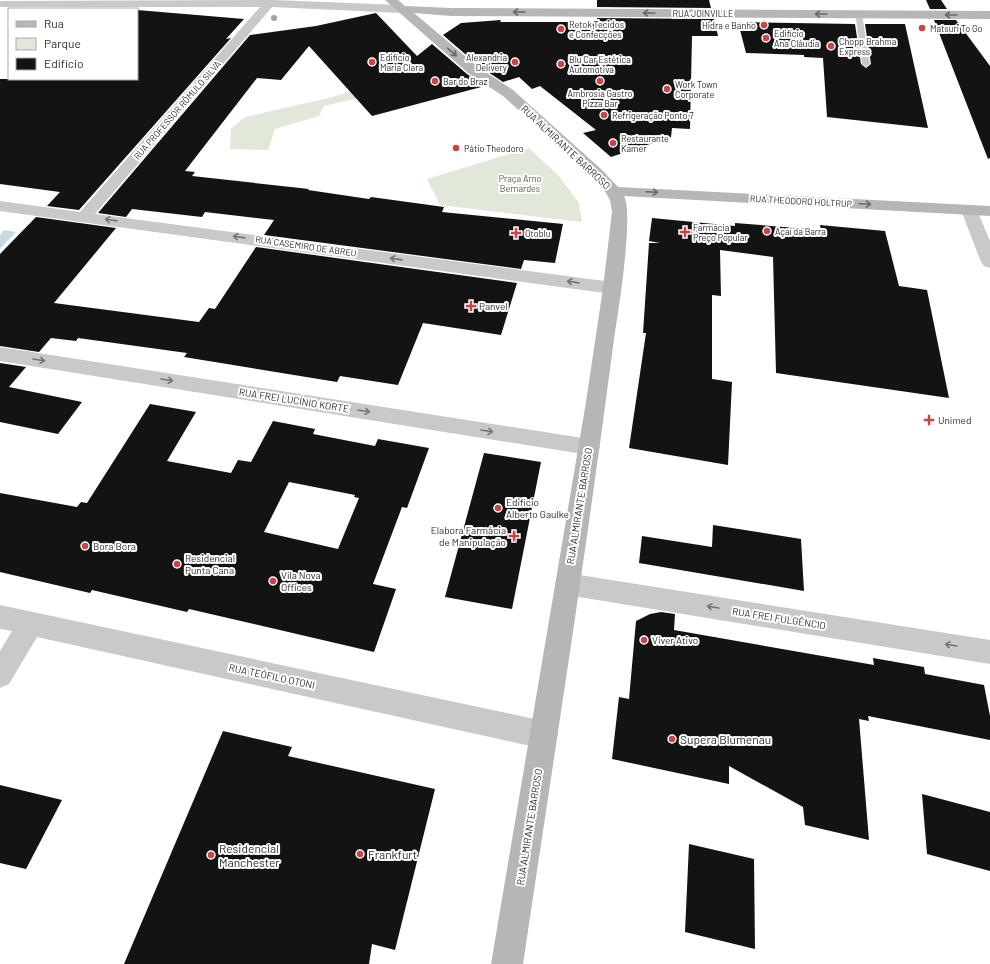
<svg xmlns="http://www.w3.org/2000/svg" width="990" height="964" viewBox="0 0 990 964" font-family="Barlow,sans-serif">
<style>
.green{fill:#e1e8da}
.water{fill:#c8d9e6}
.building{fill:#131313;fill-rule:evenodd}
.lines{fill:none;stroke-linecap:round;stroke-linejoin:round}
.service{fill:#c9c9c9;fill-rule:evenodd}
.minor{fill:#c9c9c9;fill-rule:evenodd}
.secondary{fill:#b6b6b6;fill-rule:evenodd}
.tree{fill:#9da895}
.oneway{stroke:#6a6a6a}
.oneway2{stroke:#737373}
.poi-dot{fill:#ce4245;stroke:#fff;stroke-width:1.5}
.labels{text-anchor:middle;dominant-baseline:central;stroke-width:4;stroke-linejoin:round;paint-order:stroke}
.far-street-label{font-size:9px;fill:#2c2c2c;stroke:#fff}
.far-poi-label{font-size:9px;fill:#2c2c2c;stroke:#fff;text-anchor:start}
.far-park-label{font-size:9px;fill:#4d613f;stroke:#fff}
.street-label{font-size:10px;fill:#2c2c2c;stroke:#fff}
.poi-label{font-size:10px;fill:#2c2c2c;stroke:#fff;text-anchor:start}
.near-poi-label{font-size:12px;fill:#2c2c2c;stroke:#fff;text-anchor:start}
</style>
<rect width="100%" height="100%" fill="#fff"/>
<!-- green -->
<path class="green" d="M 361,88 L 368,96 L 324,106 L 319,116 L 275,129 L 268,150 L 230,149 L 231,129 L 245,117 L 333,97 Z
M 529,148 L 559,176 L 579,203 L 582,222 L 440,205 L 427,179 Z"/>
<!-- water -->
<path class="water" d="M 4,230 L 16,232 L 0,249 L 0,235 Z"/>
<!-- building -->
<path class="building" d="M 597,0 L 709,0 L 711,8 L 597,7 Z
M 926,0 L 941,0 L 947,9 L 930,9 Z
M 137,10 L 244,19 L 226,39 L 231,38 L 79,210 L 47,206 L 60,192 L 0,184 L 0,79 L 137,79 Z
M 376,13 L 417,56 L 432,44 L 467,74 L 485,86 L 372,116 L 309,46 L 281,80 L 257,78 L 185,171 L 195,172 L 192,176 L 309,189 L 308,190 L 369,199 L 371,197 L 444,207 L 442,212 L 563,224 L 555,263 L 524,260 L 521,269 L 264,235 L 274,220 L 205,212 L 202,217 L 132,209 L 126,217 L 98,213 L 250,35 L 316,26 Z
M 597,18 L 714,19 L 718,36 L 692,36 L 690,129 L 672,128 L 671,137 L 611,157 L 583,133 L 596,130 L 540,86 L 532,89 L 519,77 L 503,82 L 479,66 L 443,35 L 461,23 L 501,20 L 500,22 L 597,22 Z
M 934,20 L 956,20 L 990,66 L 990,158 L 988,159 Z
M 738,22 L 855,24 L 861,64 L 866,68 L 871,64 L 865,24 L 905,24 L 928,128 L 827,117 L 823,58 L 804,57 L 804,55 L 746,53 Z
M 36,217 L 116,228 L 54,303 L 199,322 L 209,308 L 215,309 L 256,247 L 517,283 L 501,335 L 423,323 L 398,385 L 340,376 L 337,382 L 184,357 L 187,353 L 78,338 L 76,341 L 51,338 L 39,352 L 0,346 L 0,254 Z
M 652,218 L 735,226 L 735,223 L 821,230 L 820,225 L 885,231 L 899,286 L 927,290 L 949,398 L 776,373 L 773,257 L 720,250 L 721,296 L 712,295 L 712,379 L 732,382 L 728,465 L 629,448 L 646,333 L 643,333 L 649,243 L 660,243 L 649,241 Z
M 0,363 L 26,367 L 9,387 L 82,402 L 58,434 L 0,422 Z
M 150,404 L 196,412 L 167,461 L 231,473 L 238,460 L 251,462 L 273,421 L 315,429 L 313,434 L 375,446 L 378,439 L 429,448 L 407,508 L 402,507 L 373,584 L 396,589 L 374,652 L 189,609 L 187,612 L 92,590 L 90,593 L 0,572 L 0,493 L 77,507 L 81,502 L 87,503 ZM 289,482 L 355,495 L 354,497 L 359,498 L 338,549 L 264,532 Z
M 484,453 L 541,462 L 512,609 L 445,597 Z
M 713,525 L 801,539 L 804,591 L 639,563 L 642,536 L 712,547 Z
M 661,612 L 675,614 L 674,630 L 874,665 L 873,658 L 924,667 L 925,674 L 984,685 L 990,716 L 990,740 L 868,716 L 869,721 L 859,719 L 869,840 L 805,825 L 803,807 L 729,766 L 729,784 L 612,759 L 619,697 L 629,699 L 636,621 L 650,614 Z
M 223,731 L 292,747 L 288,756 L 435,789 L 395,950 L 372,944 L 369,964 L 124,964 Z
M 0,785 L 62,800 L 26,869 L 0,863 Z
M 922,794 L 990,812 L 990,871 L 927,854 Z
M 689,844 L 754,859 L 755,949 L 685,932 Z"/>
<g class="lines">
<!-- service -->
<path class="service" d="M 855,12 L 862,14 L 870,64 L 866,67 L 862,64 Z"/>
<!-- minor -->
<path class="minor" d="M 273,0 L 401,5 L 407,9 L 401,13 L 272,7 L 95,214 L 612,282 L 618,284 L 621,288 L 618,292 L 612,294 L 0,211 L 0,201 L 80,212 L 260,7 L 0,7 L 0,1 Z
M 969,205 L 975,207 L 977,210 L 990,241 L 990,268 L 984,266 L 981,262 L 961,210 L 963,207 Z
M 0,347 L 589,439 L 597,441 L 600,447 L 597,453 L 589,455 L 0,361 Z
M 567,573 L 990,640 L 990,664 L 567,595 L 558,592 L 555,584 L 558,576 Z
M 0,605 L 544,721 L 554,725 L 558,735 L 554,745 L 544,749 L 37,637 L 9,684 L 0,688 L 0,651 L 12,631 L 0,629 Z"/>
<!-- secondary -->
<path class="secondary" d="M 385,0 L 398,0 L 405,6 L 451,8 L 990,11 L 990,19 L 451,16 L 414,13 L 478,67 L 513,90 L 602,170 L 618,187 L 990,206 L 990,216 L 624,196 C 634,214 618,314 614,339 C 587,548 554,756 523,964 L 491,964 L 586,402 L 603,288 L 612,212 L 610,200 L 606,193 L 592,176 L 503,96 L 468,73 Z"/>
</g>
<!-- trees -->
<circle class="tree" cx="274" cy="18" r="3"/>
<!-- one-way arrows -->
<defs><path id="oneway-shaft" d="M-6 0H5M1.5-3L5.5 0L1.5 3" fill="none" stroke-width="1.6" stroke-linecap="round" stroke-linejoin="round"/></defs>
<g class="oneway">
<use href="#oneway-shaft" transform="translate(519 12) rotate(-180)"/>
<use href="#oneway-shaft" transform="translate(649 13) rotate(-180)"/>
<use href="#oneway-shaft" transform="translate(821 14) rotate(-180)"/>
<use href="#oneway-shaft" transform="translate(951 15) rotate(-180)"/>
<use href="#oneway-shaft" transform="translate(452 52) rotate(41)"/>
<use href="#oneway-shaft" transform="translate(652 192) rotate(3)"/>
<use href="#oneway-shaft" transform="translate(865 204) rotate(3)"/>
</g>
<g class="oneway2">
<use href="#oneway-shaft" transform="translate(111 220) rotate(-172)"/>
<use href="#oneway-shaft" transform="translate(239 237) rotate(-172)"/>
<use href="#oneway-shaft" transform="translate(396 259) rotate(-172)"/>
<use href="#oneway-shaft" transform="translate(573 282) rotate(-172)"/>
<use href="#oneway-shaft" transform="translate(39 360) rotate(9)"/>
<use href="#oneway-shaft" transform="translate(167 380) rotate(9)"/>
<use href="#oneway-shaft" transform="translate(364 411) rotate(9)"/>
<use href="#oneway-shaft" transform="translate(487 431) rotate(9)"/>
<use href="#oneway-shaft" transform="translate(713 607) rotate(-171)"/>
<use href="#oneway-shaft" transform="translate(951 645) rotate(-171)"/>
</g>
<!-- markers -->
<g class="poi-dot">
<circle cx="764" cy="25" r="4"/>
<circle cx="922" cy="28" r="4"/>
<circle cx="561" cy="29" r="4"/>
<circle cx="766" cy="38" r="4"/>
<circle cx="831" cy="46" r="4"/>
<circle cx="372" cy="62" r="4"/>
<circle cx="515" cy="62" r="4"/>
<circle cx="561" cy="64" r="4"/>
<circle cx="435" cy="81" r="4"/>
<circle cx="600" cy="81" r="4"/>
<circle cx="667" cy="89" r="4"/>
<circle cx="604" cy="115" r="4"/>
<circle cx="613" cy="143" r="4"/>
<circle cx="456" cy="148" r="4"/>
<circle cx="767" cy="231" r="4"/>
<path d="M683 226h4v4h4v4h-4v4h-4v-4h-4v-4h4z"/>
<path d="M514 227h4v4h4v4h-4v4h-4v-4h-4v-4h4z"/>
<path d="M469 300h4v4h4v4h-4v4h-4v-4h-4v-4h4z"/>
<path d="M927 414h4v4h4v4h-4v4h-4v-4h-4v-4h4z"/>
<circle cx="498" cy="508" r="4"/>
<path d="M512 530h4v4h4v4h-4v4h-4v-4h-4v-4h4z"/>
<circle cx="85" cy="546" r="4"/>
<circle cx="177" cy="564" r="4"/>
<circle cx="273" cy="581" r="4"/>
<circle cx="644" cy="640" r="4"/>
<circle cx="672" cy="739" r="4"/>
<circle cx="360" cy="854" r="4"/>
<circle cx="211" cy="855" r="4"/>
</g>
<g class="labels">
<!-- far-street labels -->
<g class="far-street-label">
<text x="703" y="13">RUA JOINVILLE</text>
<text transform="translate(177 110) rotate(-49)">RUA PROFESSOR RÔMULO SILVA</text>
<text transform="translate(801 201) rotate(3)">RUA THEODORO HOLTRUP</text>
<text transform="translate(306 246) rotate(8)">RUA CASEMIRO DE ABREU</text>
</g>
<!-- far-poi labels -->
<g class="far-poi-label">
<text x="569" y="24">Retok Tecidos<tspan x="569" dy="10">e Confecções</tspan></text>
<text x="756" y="25" text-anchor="end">Hidra e Banho</text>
<text x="930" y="28">Matsuri To Go</text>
<text x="774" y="33">Edifício<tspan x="774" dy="10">Ana Cláudia</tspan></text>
<text x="839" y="41">Chopp Brahma<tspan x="839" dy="10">Express</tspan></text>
<text x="380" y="57">Edifício<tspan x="380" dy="10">Maria Clara</tspan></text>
<text x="507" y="57" text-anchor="end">Alexandria<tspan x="507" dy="10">Delivery</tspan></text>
<text x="569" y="59">Blu Car Estética<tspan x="569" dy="10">Automotiva</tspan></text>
<text x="443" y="81">Bar do Braz</text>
<text x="675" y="84">Work Town<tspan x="675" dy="10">Corporate</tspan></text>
<text x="600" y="93" text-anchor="middle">Ambrosia Gastro<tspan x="600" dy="10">Pizza Bar</tspan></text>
<text x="612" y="115">Refrigeração Ponto 7</text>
<text x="621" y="138">Restaurante<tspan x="621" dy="10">Kamer</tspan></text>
<text x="464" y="148">Pátio Theodoro</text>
<text x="693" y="227">Farmácia<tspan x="693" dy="10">Preço Popular</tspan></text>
<text x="775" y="231">Açaí da Barra</text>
<text x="525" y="233">Otoblu</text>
</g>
<!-- far-park labels -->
<g class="far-park-label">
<text x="520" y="178">Praça Arno<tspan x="520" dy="10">Bernardes</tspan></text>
</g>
<!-- street labels -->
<g class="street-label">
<text transform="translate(566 147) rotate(43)">RUA ALMIRANTE BARROSO</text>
<text transform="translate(294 400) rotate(9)">RUA FREI LUCÍNIO KORTE</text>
<text transform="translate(579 506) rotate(-81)">RUA ALMIRANTE BARROSO</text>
<text transform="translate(779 618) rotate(9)">RUA FREI FULGÊNCIO</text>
<text transform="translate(272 676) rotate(12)">RUA TEÓFILO OTONI</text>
<text transform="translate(529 827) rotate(-81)">RUA ALMIRANTE BARROSO</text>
</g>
<!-- poi labels -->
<g class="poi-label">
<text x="479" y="306">Panvel</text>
<text x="938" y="420">Unimed</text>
<text x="506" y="502">Edifício<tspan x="506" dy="12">Alberto Gaulke</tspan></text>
<text x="506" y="530" text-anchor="end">Elabora Farmácia<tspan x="506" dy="12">de Manipulação</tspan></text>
<text x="93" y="546">Bora Bora</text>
<text x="185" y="558">Residencial<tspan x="185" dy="12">Punta Cana</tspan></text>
<text x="281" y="575">Vila Nova<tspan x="281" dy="12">Offices</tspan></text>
<text x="652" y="640">Viver Ativo</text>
</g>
<!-- near-poi labels -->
<g class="near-poi-label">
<text x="680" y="739">Supera Blumenau</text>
<text x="219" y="848">Residencial<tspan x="219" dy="14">Manchester</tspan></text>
<text x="368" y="854">Frankfurt</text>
</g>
</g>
<!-- legend -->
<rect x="8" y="8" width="130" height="72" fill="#ffffff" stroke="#ababab"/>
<rect x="16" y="21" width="20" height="6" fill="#b6b6b6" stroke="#ababab"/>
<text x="44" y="28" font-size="12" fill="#2c2c2c">Rua</text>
<rect x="16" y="38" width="20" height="12" fill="#e1e8da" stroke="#ababab"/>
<text x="44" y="48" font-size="12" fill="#2c2c2c">Parque</text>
<rect x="16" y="58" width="20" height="12" fill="#131313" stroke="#ababab"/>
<text x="44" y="68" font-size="12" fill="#2c2c2c">Edifício</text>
</svg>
